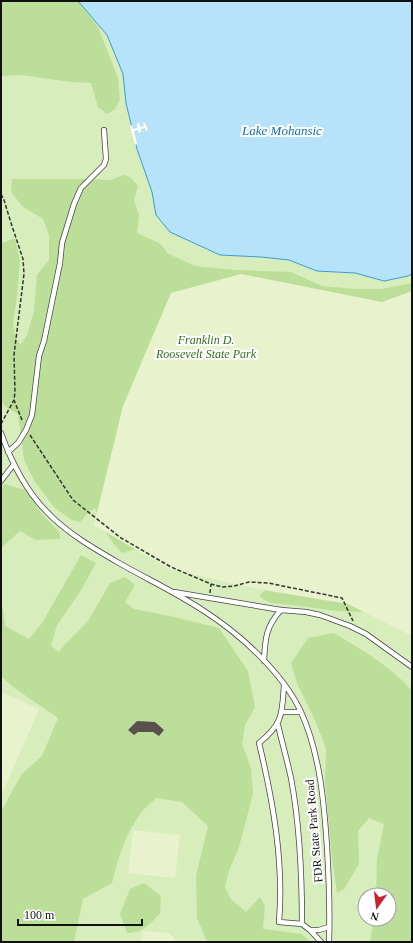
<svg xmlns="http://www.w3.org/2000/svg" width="413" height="943" viewBox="0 0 413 943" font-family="'Times New Roman',serif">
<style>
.green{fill:#d7edbb;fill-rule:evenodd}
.forest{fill:#bbdf99}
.pitch{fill:#e8f3cd}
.water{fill:#b6e3fa;stroke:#399dd5}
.pier{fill:#fffdf5}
.building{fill:#5a514c}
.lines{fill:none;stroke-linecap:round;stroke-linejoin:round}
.lane-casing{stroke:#444;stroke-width:6}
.path{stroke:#333;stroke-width:1.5;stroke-dasharray:4 2;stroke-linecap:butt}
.lane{stroke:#fff;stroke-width:4.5}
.labels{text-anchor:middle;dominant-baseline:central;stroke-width:4;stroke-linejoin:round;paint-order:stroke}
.park-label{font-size:12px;font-style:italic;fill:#306e1c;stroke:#fff}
.street-label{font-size:12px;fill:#111;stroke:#fff}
.water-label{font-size:13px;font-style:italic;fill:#116fac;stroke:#fff}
</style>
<rect width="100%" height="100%" fill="#fffdf5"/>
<!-- green -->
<path class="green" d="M 1,1 L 412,1 L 412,942 L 1,942 ZM 365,895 L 389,895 L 389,919 L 365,919 Z"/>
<!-- forest -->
<path class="forest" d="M 1,1 L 78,1 L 98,27 L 118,78 L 120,100 L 115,109 L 107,114 L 98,107 L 91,83 L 71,82 L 21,75 L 1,76 Z
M 123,175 L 130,177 L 138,186 L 134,200 L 139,215 L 137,233 L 161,244 L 167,253 L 195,266 L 235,270 L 291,272 L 322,286 L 355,289 L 382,289 L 412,283 L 412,585 L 363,612 L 337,611 L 301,606 L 271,603 L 259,596 L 274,582 L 136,549 L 122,553 C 109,540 101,525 95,508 L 88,513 L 80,522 L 72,520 L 55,508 L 35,482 L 24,460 L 18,414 L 6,407 L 1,401 L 1,247 L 2,243 L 15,238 L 20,261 L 17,297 L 13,323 L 16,339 L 21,345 L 27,335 L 34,311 L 37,275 L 49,260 L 49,235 L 43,219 L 23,207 L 11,192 L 12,179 L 90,179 L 111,180 Z
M 4,484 L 25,490 L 42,514 L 60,533 L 60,539 L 36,540 L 20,531 L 1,548 L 1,488 Z
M 81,555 L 96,563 L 80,592 L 57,625 L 51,645 L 58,652 L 88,621 L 110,583 L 125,577 L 135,585 L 125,602 L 134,609 L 170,616 L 219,628 L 248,671 L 255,707 L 245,725 L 242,744 L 251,768 L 253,794 L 239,847 L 229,871 L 225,887 L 231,899 L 246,912 L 260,897 L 265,906 L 263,929 L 302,934 L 310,942 L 207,942 L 197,918 L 196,876 L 208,826 L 182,802 L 156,798 C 150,804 143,809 139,816 C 124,837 118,859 112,883 L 83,899 L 74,942 L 1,942 L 1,812 L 21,775 L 42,756 L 58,718 L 13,687 L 1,676 L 1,606 L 3,608 L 5,626 L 29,639 L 42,623 Z
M 334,633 C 362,650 391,666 412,691 L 412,942 L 370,942 L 374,919 L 389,919 L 389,895 L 376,895 L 377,859 L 384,824 L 369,818 L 358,831 L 359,864 L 344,889 L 337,893 L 332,858 L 325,782 L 326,748 L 314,718 L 297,683 L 291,663 L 308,638 Z
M 144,883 L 161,896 L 160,914 C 149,924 143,933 127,933 L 120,914 L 130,889 Z"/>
<!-- pitch -->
<path class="pitch" d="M 241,274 L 382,302 L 412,291 L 412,636 L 348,604 L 258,589 L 169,569 L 94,525 L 123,406 L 171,293 Z
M 1,692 L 39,709 L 1,796 Z
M 133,830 L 180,835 L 175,878 L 128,873 Z
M 142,931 L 169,933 L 175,939 L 175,942 L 140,942 Z"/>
<!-- water -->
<path class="water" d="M 78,1 L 412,1 L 412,274 L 408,276 L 384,281 L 355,273 L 317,271 L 289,260 L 261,257 L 220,255 L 170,232 L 156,215 L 152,192 L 137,149 L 126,103 L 123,74 L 107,35 Z"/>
<!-- pier -->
<path class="pier" d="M 139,123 L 140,127 L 144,126 L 143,123 L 145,123 L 148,130 L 146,131 L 145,128 L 141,129 L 141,132 L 139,133 L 138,130 L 134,131 L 137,144 L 135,145 L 130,126 L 132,125 L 133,129 L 137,128 L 137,124 Z"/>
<!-- building -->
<path class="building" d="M 137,721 L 155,722 L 164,730 L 159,736 L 153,732 L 138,732 L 134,735 L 128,730 Z"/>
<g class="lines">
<defs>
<path id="lane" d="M 1,433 C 11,461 25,490 47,512 C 67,533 93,548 119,563 C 147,579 177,593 204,611 C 240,634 283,673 301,712 C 320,754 324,802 327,847 C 329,879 330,910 329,942
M 8,452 L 18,443 L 26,430 L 32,415 L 39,356 L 44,341 L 60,263 L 62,243 L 74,204 L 81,188 L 104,165 L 106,159 L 104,130
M 1,481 L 14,464
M 174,592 L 281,610 L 306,612 L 320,615 L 350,626 L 366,634 L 412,667
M 264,661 C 265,639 266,626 281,610
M 284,685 C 282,714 283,724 259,743 C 273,801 284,862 279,922 L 302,924 L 310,930 L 321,942
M 282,712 L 301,712
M 278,725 C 282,742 287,760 291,778 C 300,826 302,875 302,924
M 310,930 L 319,930 L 329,927"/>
</defs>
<!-- lane casing -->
<use href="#lane" class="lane-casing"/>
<!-- path -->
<path class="path" d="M 1,194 L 4,200 L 11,223 L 23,259 L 24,274 L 14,355 L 15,392 L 14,400 L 22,420
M 1,424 L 14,400
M 30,435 L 73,500 L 121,538 L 171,567 L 211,584 L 222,587 L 234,586 L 249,582 L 268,583 L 342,598 L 353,621
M 210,593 L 211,584"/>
<!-- lane -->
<use href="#lane" class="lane"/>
</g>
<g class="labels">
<!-- park labels -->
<g class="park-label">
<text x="206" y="340">Franklin D.<tspan x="206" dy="14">Roosevelt State Park</tspan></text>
</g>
<!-- street labels -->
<g class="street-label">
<text transform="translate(314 831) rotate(-95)">FDR State Park Road</text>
</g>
<!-- water labels -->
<g class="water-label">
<text x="282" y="130">Lake Mohansic</text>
</g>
</g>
<!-- border -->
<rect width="413" height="943" fill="none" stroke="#111111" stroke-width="4"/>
<!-- north arrow -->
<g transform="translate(377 907) rotate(194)"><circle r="19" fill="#ffffff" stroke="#a0a0a0"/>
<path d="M0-3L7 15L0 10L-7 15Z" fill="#ca1f2f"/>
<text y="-6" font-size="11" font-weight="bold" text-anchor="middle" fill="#111111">N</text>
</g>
<!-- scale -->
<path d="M18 919v6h124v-6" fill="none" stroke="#111111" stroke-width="2"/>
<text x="24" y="919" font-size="12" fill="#111111" stroke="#ffffff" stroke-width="3" paint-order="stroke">100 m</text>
</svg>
